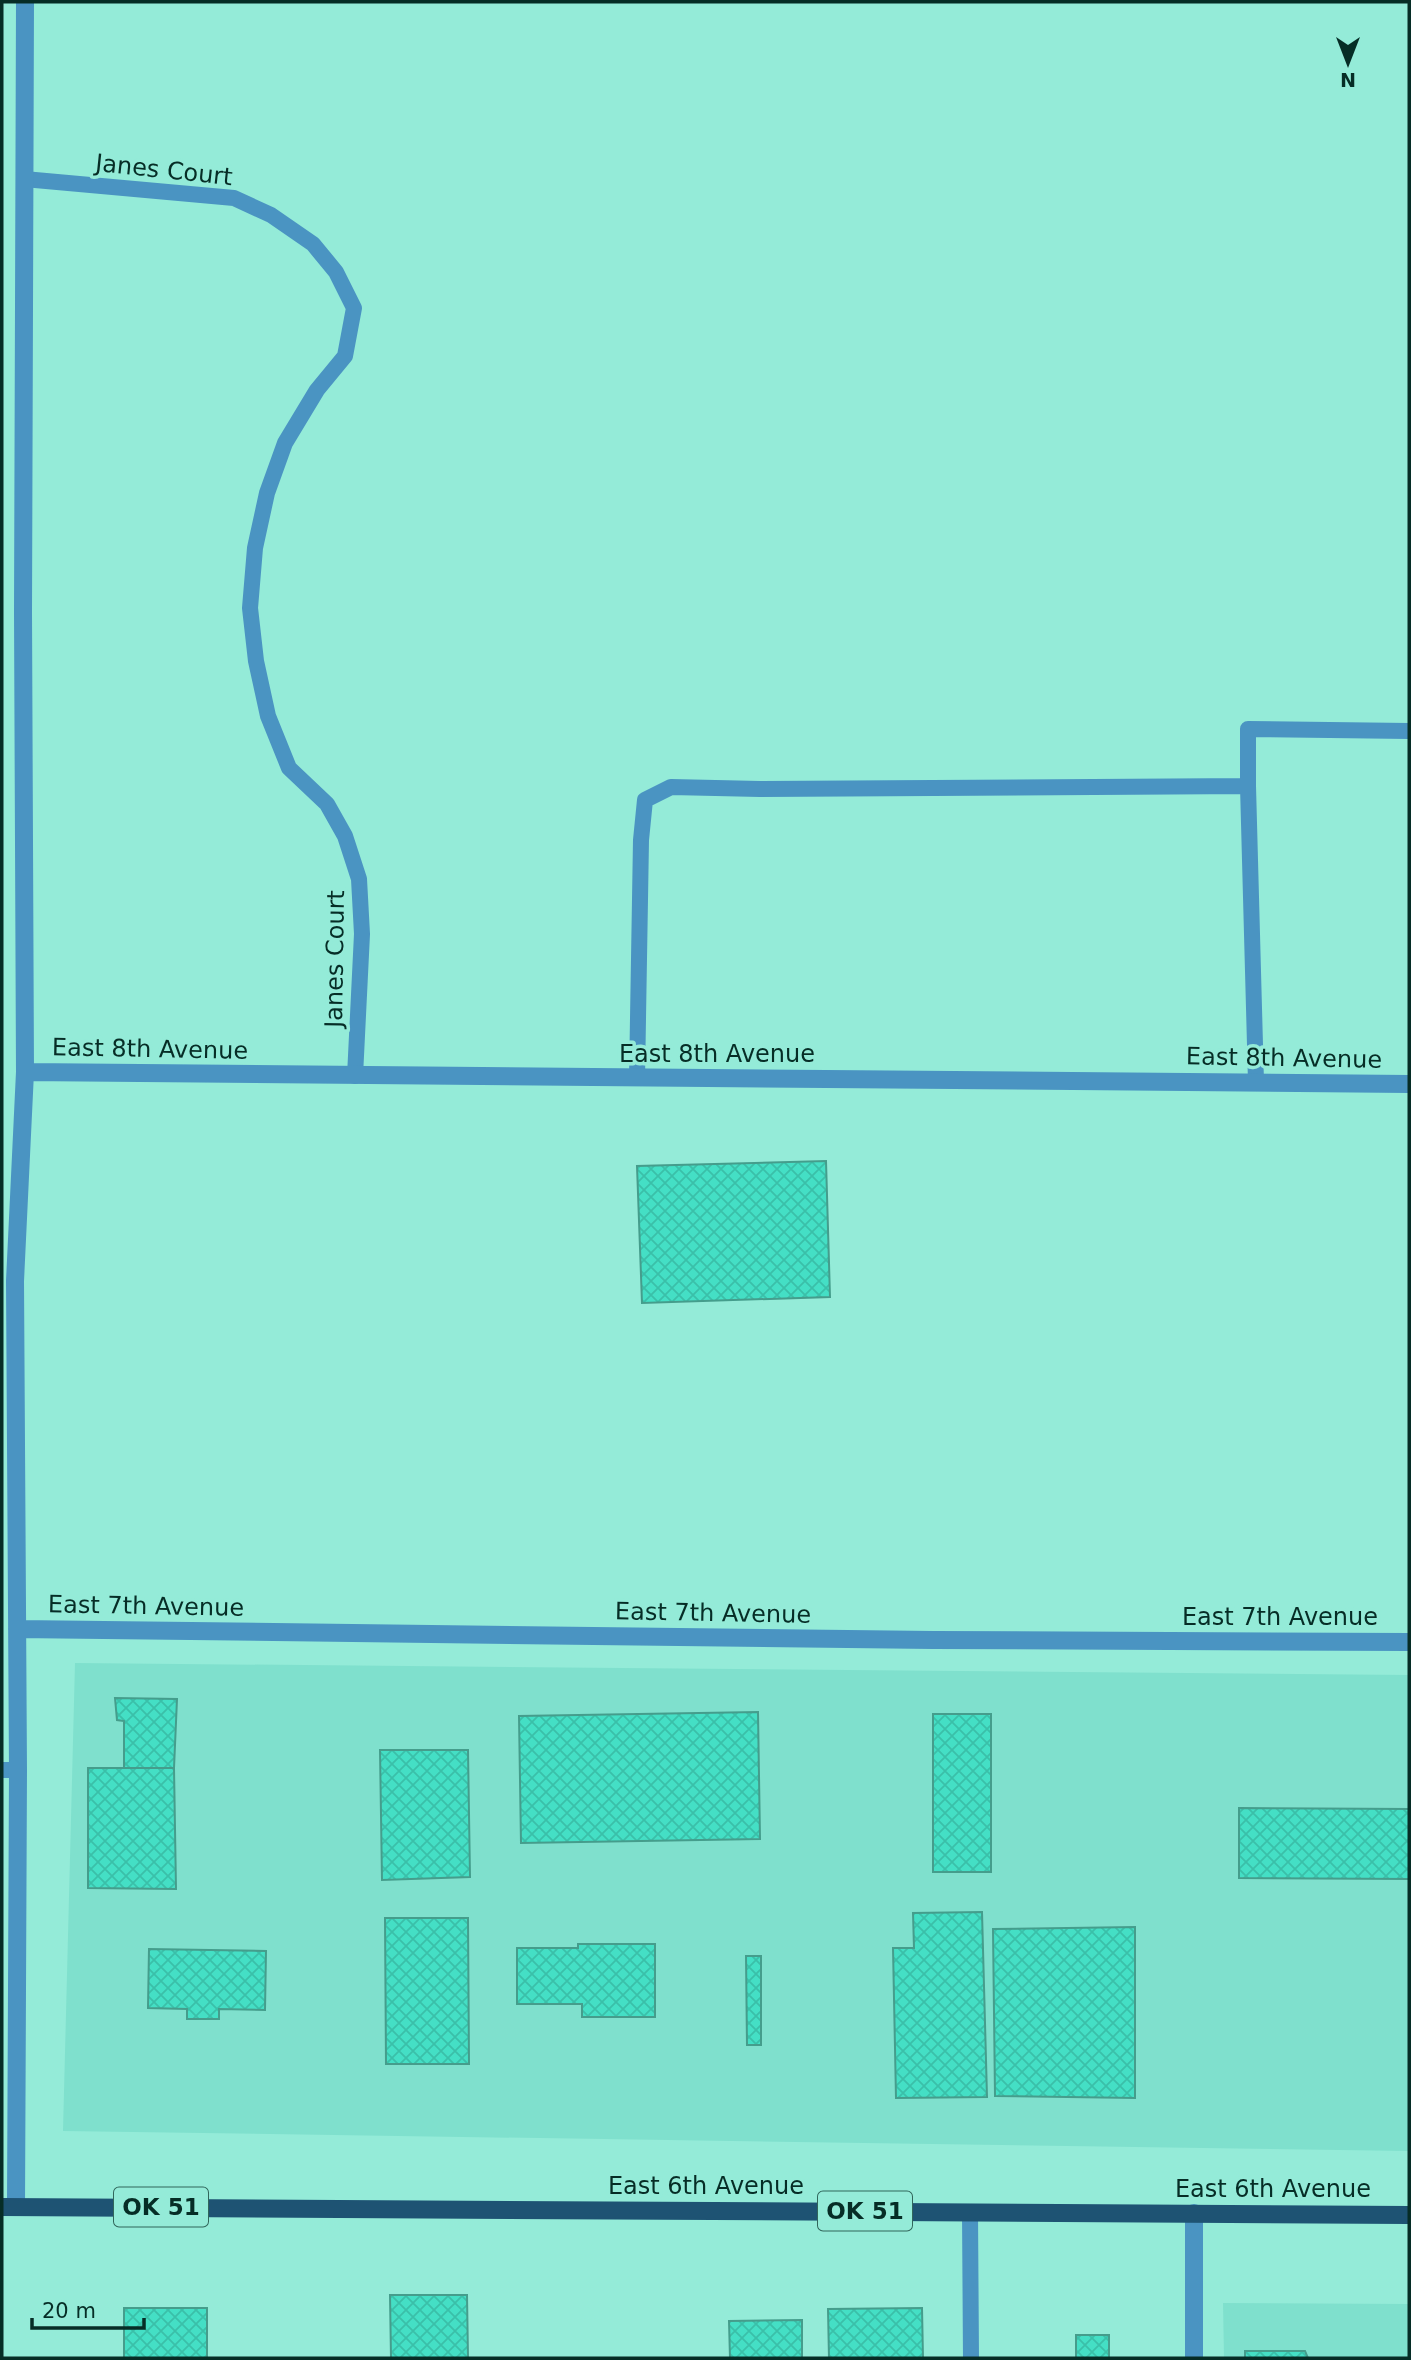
<svg xmlns="http://www.w3.org/2000/svg" width="1411" height="2360" viewBox="0 0 1411 2360" font-family="'DejaVu Sans',sans-serif">
<style>
.built{fill:#7fe0cd}
.building{fill:url(#building-cross-hatch);stroke:#459d8c;stroke-width:2}
.lines{fill:none;stroke-linecap:round;stroke-linejoin:round}
.lane{stroke:#4a94c2;stroke-width:16}
.street{stroke:#4a94c2;stroke-width:18}
.primary{stroke:#1e5373;stroke-width:18}
.labels{text-anchor:middle;dominant-baseline:central;stroke-width:7;stroke-linejoin:round;paint-order:stroke}
.shield{fill:#94ebd8;stroke:#31665b;stroke-width:2}
.shield-label{font-size:23px;font-weight:bold;fill:#062d26}
.street-label{font-size:24px;fill:#062d26;stroke:#94ebd8}
</style>
<defs>
<pattern id="building-cross-hatch" width="8" height="8" patternUnits="userSpaceOnUse" patternTransform="scale(1.75)"><rect width="8" height="8" fill="#44dfc5"/><path d="M0 0l8 8M0 8l8-8" fill="none" stroke="#3ac0a9"/></pattern>
</defs>
<rect width="100%" height="100%" fill="#94ebd8"/>
<!-- built -->
<path class="built" d="M 75,1663 L 1409,1675 L 1409,2151 L 63,2131 Z
M 1223,2303 L 1409,2304 L 1409,2358 L 1224,2358 Z"/>
<!-- building -->
<path class="building" d="M 826,1161 L 830,1297 L 642,1303 L 637,1166 Z
M 115,1698 L 177,1699 L 174,1768 L 124,1768 L 124,1721 L 117,1720 Z
M 758,1712 L 760,1839 L 521,1843 L 519,1716 Z
M 933,1714 L 991,1714 L 991,1872 L 933,1872 Z
M 380,1750 L 468,1750 L 470,1877 L 382,1880 Z
M 88,1768 L 174,1768 L 176,1889 L 88,1888 Z
M 1239,1808 L 1409,1809 L 1409,1879 L 1239,1878 Z
M 982,1912 L 987,2097 L 896,2098 L 893,1948 L 914,1948 L 913,1913 Z
M 385,1918 L 468,1918 L 469,2064 L 386,2064 Z
M 1135,1927 L 1135,2098 L 995,2096 L 993,1929 Z
M 578,1944 L 655,1944 L 655,2017 L 582,2017 L 582,2004 L 517,2004 L 517,1948 L 578,1948 Z
M 149,1949 L 266,1951 L 265,2010 L 219,2009 L 219,2019 L 187,2019 L 187,2009 L 148,2008 Z
M 746,1956 L 761,1956 L 761,2045 L 747,2045 Z
M 390,2295 L 467,2295 L 468,2358 L 391,2358 Z
M 124,2308 L 207,2308 L 207,2358 L 124,2358 Z
M 922,2308 L 923,2358 L 829,2358 L 828,2309 Z
M 802,2320 L 802,2358 L 730,2358 L 729,2321 Z
M 1076,2335 L 1109,2335 L 1109,2358 L 1076,2358 Z
M 1245,2351 L 1305,2351 L 1308,2358 L 1245,2358 Z"/>
<g class="lines">
<!-- lane -->
<path class="lane" d="M 24,179 L 234,198 L 271,215 L 313,244 L 336,272 L 354,308 L 345,356 L 317,390 L 285,443 L 267,493 L 255,548 L 250,608 L 256,661 L 268,716 L 289,768 L 327,804 L 345,836 L 359,879 L 362,934 L 355,1076
M 1248,786 L 1248,729 L 1409,731
M 637,1078 L 641,840 L 645,800 L 671,787 L 760,789 L 1248,786 L 1256,1082
M 2,1770 L 18,1770
M 970,2212 L 971,2358"/>
<!-- street -->
<path class="street" d="M 25,1072 L 1409,1084
M 17,1629 L 933,1640 L 1409,1642
M 16,2207 L 18,1770 L 15,1281 L 25,1072 L 23,612 L 25,2
M 1194,2358 L 1194,2213"/>
<!-- primary -->
<path class="primary" d="M 2,2207 L 1409,2215"/>
</g>
<g class="labels">
<!-- shield labels -->
<g class="shield">
<rect x="114" y="2187.5" width="94" height="39" rx="5"/>
<rect x="818" y="2191.5" width="94" height="39" rx="5"/>
</g>
<g class="shield-label">
<text x="161" y="2207">OK 51</text>
<text x="865" y="2211">OK 51</text>
</g>
<!-- street labels -->
<g class="street-label">
<text transform="translate(164 170) rotate(6)">Janes Court</text>
<text transform="translate(335 959) rotate(-89)">Janes Court</text>
<text transform="translate(150 1049) rotate(1)">East 8th Avenue</text>
<text x="717" y="1054">East 8th Avenue</text>
<text transform="translate(1284 1058) rotate(1)">East 8th Avenue</text>
<text transform="translate(146 1606) rotate(1)">East 7th Avenue</text>
<text transform="translate(713 1613) rotate(1)">East 7th Avenue</text>
<text x="1280" y="1617">East 7th Avenue</text>
<text x="706" y="2186">East 6th Avenue</text>
<text x="1273" y="2189">East 6th Avenue</text>
</g>
</g>
<!-- border -->
<rect width="1411" height="2360" fill="none" stroke="#062d26" stroke-width="7"/>
<!-- north arrow -->
<g transform="translate(1348 63) rotate(180)" stroke="#94ebd8" stroke-width="5" paint-order="stroke">
<path d="M0-5L12 26L0 18L-12 26Z" fill="#062d26"/>
<text y="-10" font-size="19" font-weight="bold" text-anchor="middle" fill="#062d26">N</text>
</g>
<!-- scale -->
<path d="M32 2318v10h112v-10" fill="none" stroke="#062d26" stroke-width="3.5"/>
<text x="42" y="2318" font-size="21" fill="#062d26" stroke="#94ebd8" stroke-width="5" paint-order="stroke">20 m</text>
</svg>
